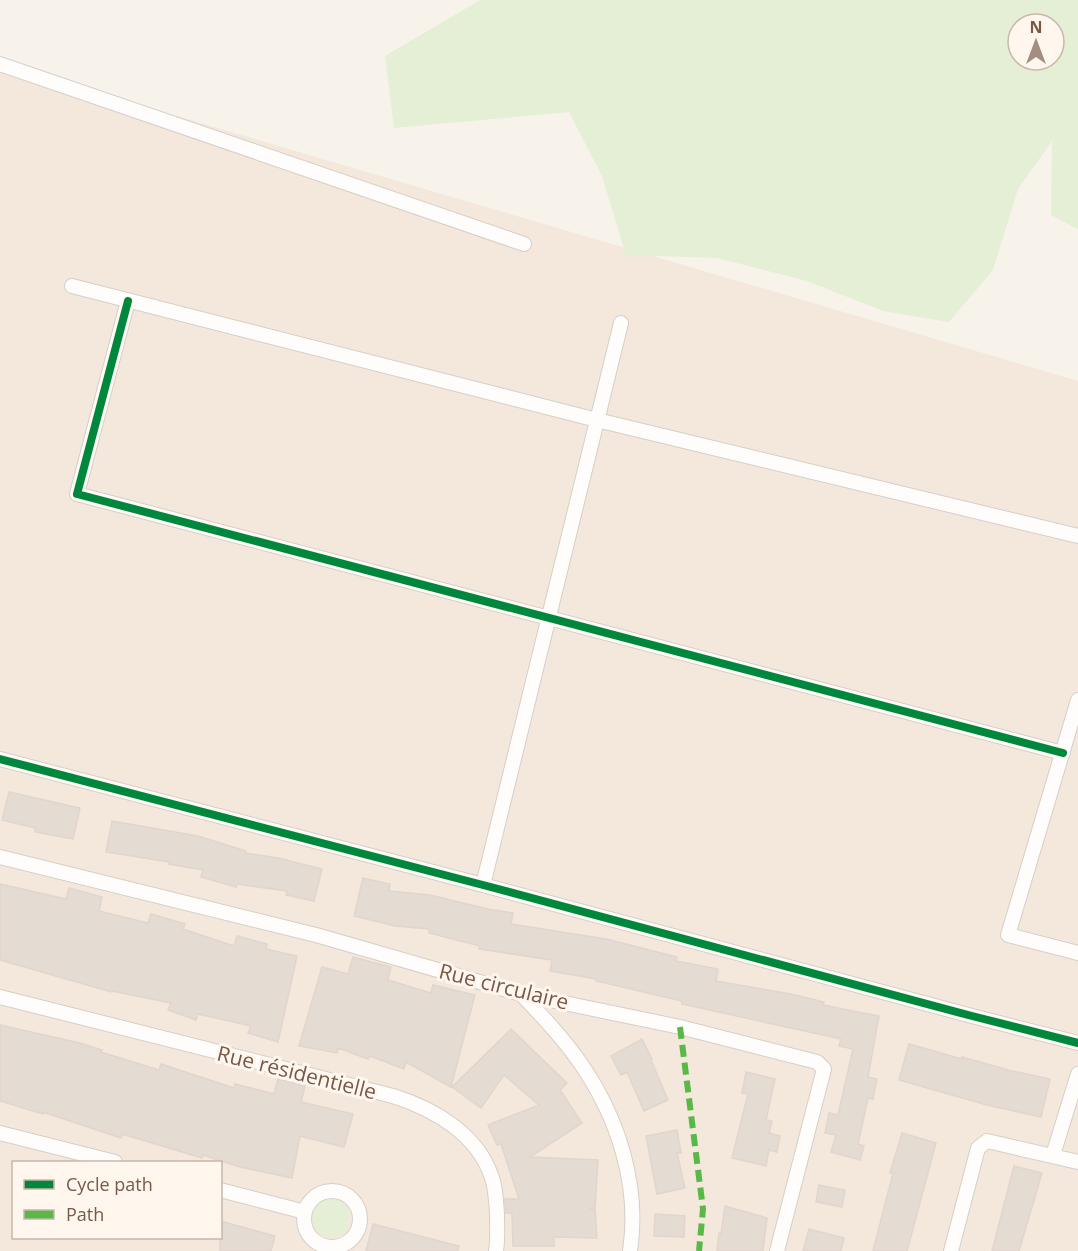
<svg xmlns="http://www.w3.org/2000/svg" width="1078" height="1251" viewBox="0 0 1078 1251" font-family="'Open Sans',sans-serif">
<style>
.residential{fill:#f3e8db;fill-rule:evenodd}
.green{fill:#e4efd5;fill-rule:evenodd}
.building{fill:#e4dbd2;stroke:#e1d5cd;stroke-width:1.5}
.lines{fill:none;stroke-linecap:round;stroke-linejoin:round}
.street-casing{stroke:#d6cec8;stroke-width:16}
.street{stroke:#fefdfc;stroke-width:14}
.quiet{stroke:#58b947;stroke-width:6;stroke-dasharray:12 6;stroke-linecap:butt}
.cycleway-casing{stroke:#fff7ed;stroke-width:11}
.cycleway{stroke:#00873e;stroke-width:8}
.labels{text-anchor:middle;dominant-baseline:central;stroke-width:6;stroke-linejoin:round;paint-order:stroke}
.street-label{font-size:21px;fill:#785849;stroke:#fff7ed}
</style>
<rect width="100%" height="100%" fill="#f7f3eb"/>
<!-- residential -->
<path class="residential" d="M 0,64 L 1078,381 L 1078,1251 L 0,1251 ZM 14,1162 L 220,1162 L 220,1238 L 14,1238 Z"/>
<!-- green -->
<path class="green" d="M 480,0 L 1078,0 L 1078,229 L 1051,215 L 1052,141 L 1018,189 L 993,270 L 949,322 L 883,311 L 807,281 L 717,258 L 626,255 L 602,176 L 569,112 L 394,128 L 385,56 ZM 1018,24 L 1054,24 L 1054,60 L 1018,60 Z
M312 1218a19 19 0 1 1 38 0a19 19 0 1 1-38 0Z"/>
<!-- building -->
<path class="building" d="M 9,792 L 80,808 L 73,839 L 35,832 L 35,828 L 2,820 Z
M 112,821 L 198,836 L 246,851 L 245,853 L 278,858 L 322,869 L 314,901 L 286,895 L 287,891 L 237,884 L 236,887 L 201,877 L 203,870 L 169,864 L 169,862 L 106,852 Z
M 363,878 L 390,884 L 389,891 L 430,895 L 488,909 L 513,913 L 511,924 L 606,939 L 677,957 L 676,961 L 718,969 L 716,981 L 791,994 L 824,1002 L 823,1005 L 879,1016 L 868,1077 L 877,1079 L 873,1099 L 868,1098 L 858,1144 L 864,1146 L 860,1160 L 831,1152 L 836,1135 L 825,1133 L 829,1113 L 838,1115 L 853,1049 L 839,1046 L 841,1039 L 682,1004 L 682,1001 L 596,981 L 596,979 L 550,971 L 552,960 L 479,949 L 480,946 L 429,933 L 429,929 L 395,926 L 354,916 Z
M 0,884 L 66,899 L 69,888 L 102,897 L 99,911 L 148,923 L 151,914 L 185,924 L 183,929 L 234,946 L 237,936 L 267,944 L 266,949 L 297,956 L 278,1042 L 248,1033 L 251,1026 L 198,1014 L 196,1020 L 168,1010 L 171,1003 L 112,991 L 111,992 L 0,960 Z
M 353,957 L 391,967 L 388,980 L 431,993 L 433,985 L 475,995 L 451,1087 L 406,1062 L 404,1069 L 370,1056 L 368,1059 L 338,1048 L 337,1053 L 299,1046 L 322,967 L 348,974 Z
M 0,1025 L 80,1043 L 102,1050 L 101,1052 L 159,1070 L 161,1064 L 234,1088 L 235,1084 L 274,1094 L 278,1079 L 305,1086 L 301,1102 L 353,1114 L 344,1147 L 300,1136 L 292,1178 L 240,1167 L 203,1155 L 202,1158 L 122,1134 L 121,1138 L 43,1112 L 43,1114 L 0,1101 Z
M 511,1029 L 567,1083 L 560,1090 L 582,1123 L 530,1157 L 598,1160 L 595,1208 L 589,1209 L 595,1210 L 597,1238 L 554,1237 L 554,1246 L 513,1246 L 512,1213 L 506,1213 L 505,1199 L 519,1199 L 501,1144 L 497,1145 L 488,1125 L 539,1105 L 504,1075 L 481,1108 L 452,1087 Z
M 642,1039 L 652,1059 L 651,1060 L 668,1100 L 644,1111 L 627,1072 L 621,1075 L 611,1056 Z
M 909,1044 L 962,1059 L 962,1057 L 1012,1071 L 1050,1079 L 1041,1117 L 987,1105 L 899,1080 Z
M 746,1072 L 775,1079 L 766,1120 L 772,1121 L 769,1133 L 780,1136 L 777,1152 L 769,1150 L 766,1166 L 732,1158 L 748,1094 L 742,1093 Z
M 677,1130 L 681,1153 L 677,1153 L 685,1188 L 657,1194 L 646,1136 Z
M 902,1133 L 936,1143 L 907,1251 L 873,1251 L 893,1173 L 890,1173 Z
M 1014,1166 L 1042,1173 L 1019,1251 L 992,1251 Z
M 819,1185 L 845,1190 L 842,1207 L 816,1202 Z
M 725,1206 L 767,1218 L 763,1251 L 717,1251 L 719,1233 L 721,1234 Z
M 655,1214 L 685,1216 L 684,1237 L 654,1236 Z
M 220,1221 L 275,1236 L 271,1251 L 220,1251 Z
M 373,1224 L 459,1246 L 458,1251 L 366,1251 Z
M 809,1229 L 844,1238 L 841,1251 L 803,1251 Z"/>
<g class="lines">
<defs>
<path id="street" d="M 0,64 L 524,244
M 72,286 L 597,420 L 1078,536
M 128,301 L 77,494 L 1063,753
M 1078,700 L 1008,935 L 1078,953
M 0,759 L 483,885 L 972,1016 L 1078,1043
M 0,857 L 316,935 L 521,994 L 680,1027 L 817,1062 L 824,1069 L 777,1251
M 483,885 L 621,323
M 521,994 C 542,1016 564,1039 581,1064 C 618,1118 640,1185 630,1251
M 0,997 L 393,1096 C 434,1109 478,1134 492,1178 C 496,1189 496,1202 497,1214 C 497,1226 498,1239 496,1251
M 0,1133 L 115,1162
M 1053,1155 L 1078,1074
M 220,1190 L 305,1212
M304 1219a28 28 0 1 1 56 0a28 28 0 1 1-56 0Z
M 951,1251 L 978,1148 L 987,1141 L 1078,1162"/>
</defs>
<!-- street casing -->
<use href="#street" class="street-casing"/>
<!-- street -->
<use href="#street" class="street"/>
<!-- quiet -->
<path class="quiet" d="M 680,1027 L 703,1209 L 699,1251"/>
<defs>
<path id="cycleway" d="M 128,301 L 77,494 L 1063,753
M 0,759 L 483,885 L 972,1016 L 1078,1043"/>
</defs>
<!-- cycleway casing -->
<use href="#cycleway" class="cycleway-casing"/>
<!-- cycleway -->
<use href="#cycleway" class="cycleway"/>
</g>
<g class="labels">
<!-- street labels -->
<g class="street-label">
<text transform="translate(504 986) rotate(14)">Rue circulaire</text>
<text transform="translate(297 1072) rotate(14)">Rue résidentielle</text>
</g>
</g>
<!-- legend -->
<rect x="12" y="1161" width="210" height="78" fill="#fff7ed" stroke="#c9b7ab" stroke-width="1.5"/>
<rect x="24" y="1180" width="30" height="9" fill="#00873e" stroke="#c9b7ab" stroke-width="1.5"/>
<text x="66" y="1191" font-size="18" fill="#785849">Cycle path</text>
<rect x="24" y="1210" width="30" height="9" fill="#58b947" stroke="#c9b7ab" stroke-width="1.5"/>
<text x="66" y="1221" font-size="18" fill="#785849">Path</text>
<!-- north arrow -->
<g transform="translate(1036 42)"><circle r="28" fill="#fff7ed" stroke="#c9b7ab" stroke-width="1.5"/>
<path d="M0-4.5L10 22L0 15L-10 22Z" fill="#a48e82"/>
<text y="-9" font-size="16" font-weight="bold" text-anchor="middle" fill="#785849">N</text>
</g>
</svg>
